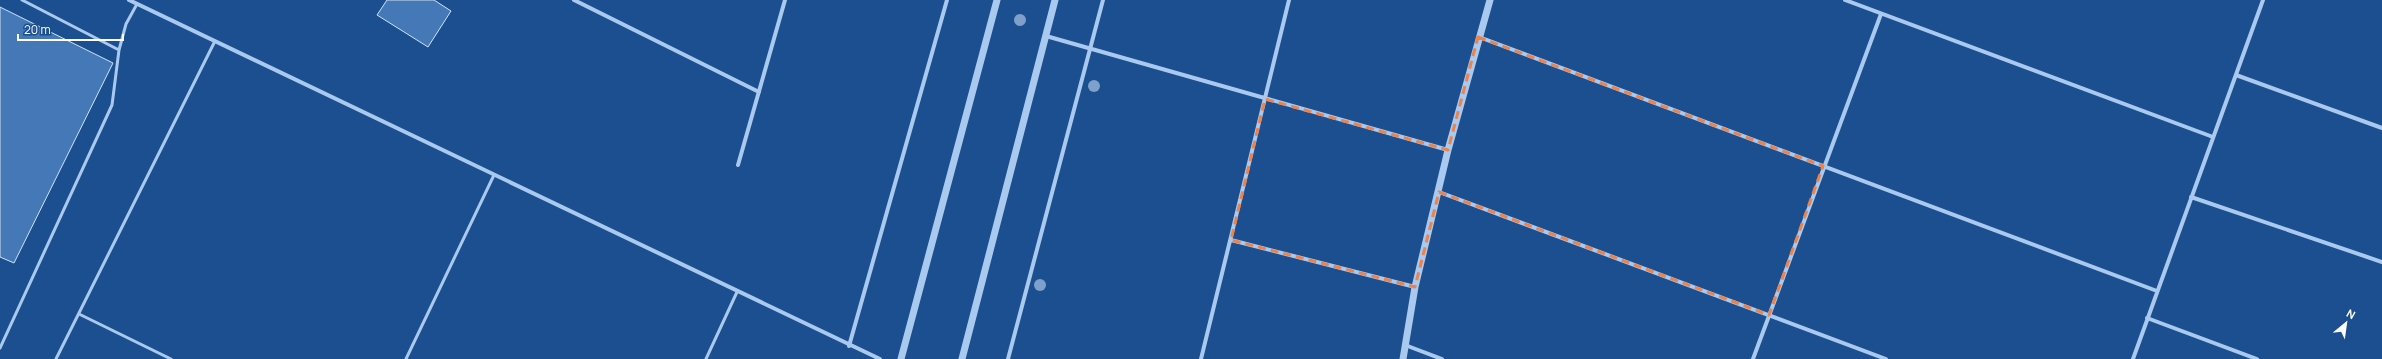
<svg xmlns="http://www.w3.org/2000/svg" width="2382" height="359" viewBox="0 0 2382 359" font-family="Manrope,sans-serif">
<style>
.building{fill:#4478b7;stroke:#cfe3fa}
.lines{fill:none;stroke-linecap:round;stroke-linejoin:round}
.service{stroke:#a9c9ee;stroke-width:3}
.minor{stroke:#a9c9ee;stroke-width:4}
.tertiary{stroke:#a9c9ee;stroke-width:7}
.tree{fill:#7ea0ca}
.marked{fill:none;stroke:#ee8249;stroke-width:3;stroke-dasharray:8 5;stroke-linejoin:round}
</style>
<rect width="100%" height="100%" fill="#1b4f8f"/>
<!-- building -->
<path class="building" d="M 387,0 L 434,0 L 451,11 L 428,47 L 377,15 Z
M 0,7 L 113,63 L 14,263 L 0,257 Z"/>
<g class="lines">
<!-- service -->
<path class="service" d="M 22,0 L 119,50
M 79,314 L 171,359
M 0,348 L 112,105 L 119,50 L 126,24 L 137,4
M 56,359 L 215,41
M 406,359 L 494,175
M 706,359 L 737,292"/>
<!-- minor -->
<path class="minor" d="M 129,0 L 880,359
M 574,0 L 759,92
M 1845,0 L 2213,137
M 1046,36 L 1448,150
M 1479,37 L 2157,291
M 2236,75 L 2382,128
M 738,165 L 785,0
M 1439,192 L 1886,359
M 2191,197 L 2382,262
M 1231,240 L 1415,287
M 2147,318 L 2257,359
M 1405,345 L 1442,359
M 849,346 L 947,0
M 1008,359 L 1103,0
M 1201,359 L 1289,0
M 1753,359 L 1881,14
M 2133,359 L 2263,0"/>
<!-- tertiary -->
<path class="tertiary" d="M 901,359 L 997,0
M 962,359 L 1055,0
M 1403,359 L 1415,287 L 1448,150 L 1490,0"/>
</g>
<!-- trees -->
<g class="tree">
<circle cx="1020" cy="20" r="6"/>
<circle cx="1094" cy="86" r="6"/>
<circle cx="1040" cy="285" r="6"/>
</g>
<!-- marked area -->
<path class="marked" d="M 1478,37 L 1823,166 L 1769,315 L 1439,192 L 1415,287 L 1231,240 L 1265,99 L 1448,150 Z"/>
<!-- north arrow -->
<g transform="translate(2346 323) rotate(29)" stroke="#1b4f8f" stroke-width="3" paint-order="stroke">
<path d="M0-3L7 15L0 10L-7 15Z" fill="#ffffff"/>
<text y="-6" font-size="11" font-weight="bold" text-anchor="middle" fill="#ffffff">N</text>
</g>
<!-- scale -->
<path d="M18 34v6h105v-6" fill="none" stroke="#ffffff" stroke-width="2"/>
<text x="24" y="34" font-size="12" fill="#ffffff" stroke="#1b4f8f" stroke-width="3" paint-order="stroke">20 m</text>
</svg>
